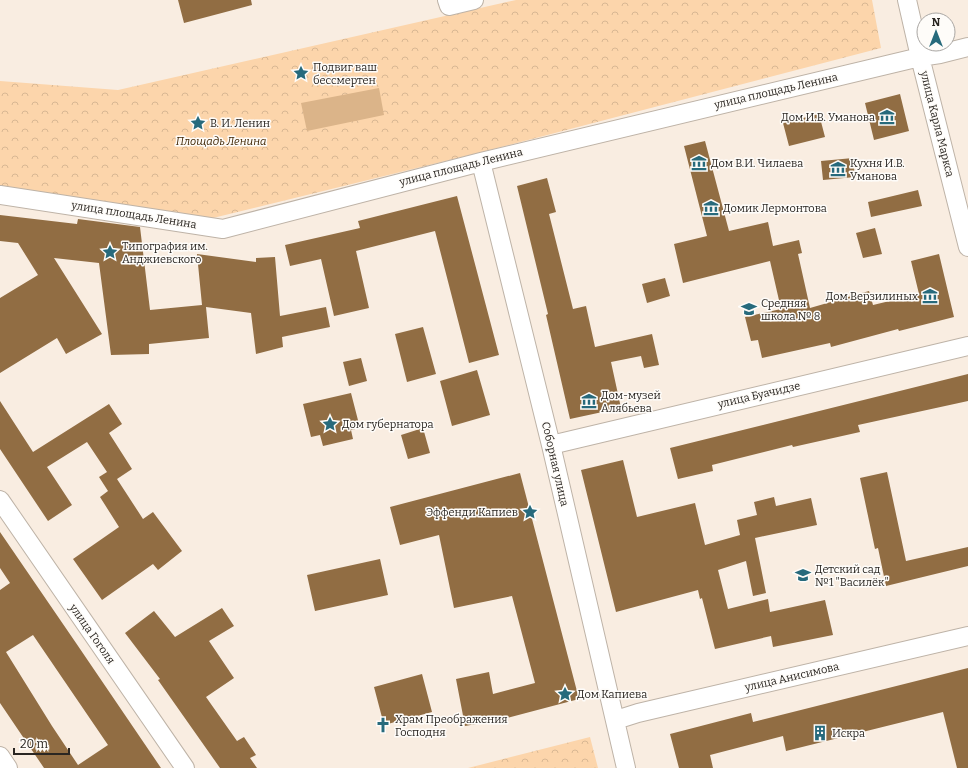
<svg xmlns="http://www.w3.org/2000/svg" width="968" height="768" viewBox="0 0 968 768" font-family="Bitter,serif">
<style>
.park{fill:url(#park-crowns)}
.water{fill:#dbb489}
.building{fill:#916d43;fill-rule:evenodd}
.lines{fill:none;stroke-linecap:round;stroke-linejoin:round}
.minor-casing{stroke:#beb3a7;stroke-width:20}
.minor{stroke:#fff;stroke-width:18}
.labels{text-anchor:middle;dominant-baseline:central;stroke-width:3;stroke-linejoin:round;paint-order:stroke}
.poi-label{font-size:11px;fill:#2a2622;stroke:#fefcf9;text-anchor:start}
.street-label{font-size:11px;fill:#2a2622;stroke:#fefcf9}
.park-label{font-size:11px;font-style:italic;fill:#3e2401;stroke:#fefcf9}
</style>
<defs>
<pattern id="park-crowns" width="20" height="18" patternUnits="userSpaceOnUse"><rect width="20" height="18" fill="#fcd5ab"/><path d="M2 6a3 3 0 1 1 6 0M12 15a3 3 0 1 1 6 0" fill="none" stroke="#d8b793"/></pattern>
</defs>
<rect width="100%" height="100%" fill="#f9ede1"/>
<!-- park -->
<path class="park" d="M 516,0 L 872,0 L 881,48 L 478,153 L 213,218 L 0,187 L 0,81 L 118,90 Z
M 590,737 L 598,768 L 468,768 Z"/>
<!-- water -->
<path class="water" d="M 379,88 L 384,115 L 307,131 L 301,103 Z"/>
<!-- building -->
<path class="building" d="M 178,0 L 251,0 L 252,5 L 184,23 Z
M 900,94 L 909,131 L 874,140 L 865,103 Z
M 819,114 L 825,137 L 789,146 L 783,123 Z
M 705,141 L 729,231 L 768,222 L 773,246 L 799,240 L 802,253 L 798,254 L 810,308 L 869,291 L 873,305 L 919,294 L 911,261 L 939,254 L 954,317 L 899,331 L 898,329 L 831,347 L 830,343 L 762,358 L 758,340 L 751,341 L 745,317 L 781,309 L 770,261 L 683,283 L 674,244 L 707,236 L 684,146 Z
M 853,158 L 855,177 L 823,180 L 821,161 Z
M 547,178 L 556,212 L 549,214 L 573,309 L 586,306 L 595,347 L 652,334 L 659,365 L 644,368 L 641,356 L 611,362 L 621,408 L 570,419 L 546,315 L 548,314 L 517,186 Z
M 918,190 L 922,206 L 871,217 L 868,202 Z
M 457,196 L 499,355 L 469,363 L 435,231 L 356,251 L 369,308 L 334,316 L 321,259 L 290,266 L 285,245 L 360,228 L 358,221 Z
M 0,215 L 77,224 L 78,219 L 140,227 L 150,310 L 202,305 L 197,254 L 256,262 L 256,258 L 275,257 L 280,316 L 326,307 L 330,327 L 282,337 L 283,347 L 256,354 L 251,313 L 206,307 L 209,338 L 149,344 L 149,354 L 111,355 L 99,263 L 54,258 L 102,334 L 66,354 L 57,338 L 0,373 L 0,298 L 38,275 L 18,243 L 0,241 Z
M 875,228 L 882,254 L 863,258 L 856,233 Z
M 665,278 L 670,296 L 647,303 L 642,284 Z
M 423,327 L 436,374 L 407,382 L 395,334 Z
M 361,358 L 367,381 L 349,386 L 343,362 Z
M 477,370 L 490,415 L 452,426 L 440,381 Z
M 968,374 L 968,401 L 858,425 L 860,432 L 793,447 L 792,445 L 712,465 L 713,471 L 678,479 L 670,448 Z
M 351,393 L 360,428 L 351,430 L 353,439 L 323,446 L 320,435 L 311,437 L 303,404 Z
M 0,401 L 33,452 L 109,404 L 122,424 L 109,433 L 132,469 L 117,479 L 143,519 L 153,512 L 182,551 L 158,570 L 153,564 L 102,600 L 73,559 L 119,527 L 100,497 L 108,491 L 99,477 L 107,472 L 87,442 L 47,467 L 72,505 L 48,521 L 0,449 Z
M 423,428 L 430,453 L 408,459 L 401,435 Z
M 623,460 L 637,517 L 695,503 L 705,545 L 740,535 L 737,520 L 757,515 L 754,502 L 774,497 L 776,506 L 811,498 L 817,525 L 755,538 L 766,593 L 753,596 L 746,561 L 718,570 L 728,609 L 768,599 L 770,612 L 825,600 L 833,635 L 773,647 L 771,636 L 715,649 L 702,598 L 700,599 L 698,590 L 616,612 L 581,470 Z
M 887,472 L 906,561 L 968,547 L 968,566 L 886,586 L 878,548 L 875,549 L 860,478 Z
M 520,473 L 579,699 L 499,720 L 465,726 L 456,679 L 489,672 L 493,694 L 535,683 L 512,596 L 454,608 L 439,535 L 400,545 L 390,507 Z
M 0,532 L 76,643 L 161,768 L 44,768 L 0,703 L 0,590 L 10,583 L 0,568 ZM 33,635 L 108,745 L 78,765 L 52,726 L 6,652 Z
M 380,559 L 388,595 L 315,611 L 307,575 Z
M 222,608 L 234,626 L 209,641 L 234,678 L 206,697 L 237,741 L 244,737 L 256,755 L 250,758 L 257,768 L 220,768 L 158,680 L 160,679 L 125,633 L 154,611 L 175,637 Z
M 968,668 L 968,768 L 957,768 L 943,712 L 786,751 L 783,736 L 710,755 L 713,768 L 679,768 L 670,734 L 751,713 L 753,722 Z
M 422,674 L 432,712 L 384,725 L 374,687 Z"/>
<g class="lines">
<defs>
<path id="minor" d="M 447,0 L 449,6 L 474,0
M 907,0 L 920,57 L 968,247
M 481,162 L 551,445 L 626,768
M 0,195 L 223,229 L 481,162 L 920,57 L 940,54 L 968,47
M 551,445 L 968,346
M 0,500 L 185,768
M 616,720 L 638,713 L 968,636
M 0,756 L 8,768"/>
</defs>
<!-- minor casing -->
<use href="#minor" class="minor-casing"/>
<!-- minor -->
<use href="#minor" class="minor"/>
</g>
<!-- icons -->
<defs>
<symbol id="sight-bare" viewBox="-9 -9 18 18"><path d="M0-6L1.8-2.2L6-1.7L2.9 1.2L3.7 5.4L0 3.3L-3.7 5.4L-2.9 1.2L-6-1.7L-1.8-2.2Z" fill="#276a7c" stroke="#fefcf9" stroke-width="2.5" paint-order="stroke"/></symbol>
<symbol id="museum-bare" viewBox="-9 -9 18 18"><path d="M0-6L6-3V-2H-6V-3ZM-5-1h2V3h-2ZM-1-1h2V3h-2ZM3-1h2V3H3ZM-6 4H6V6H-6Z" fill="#276a7c" stroke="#fefcf9" stroke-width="2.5" paint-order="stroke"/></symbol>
<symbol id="school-bare" viewBox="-9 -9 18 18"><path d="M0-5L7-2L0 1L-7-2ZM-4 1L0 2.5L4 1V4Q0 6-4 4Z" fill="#276a7c" stroke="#fefcf9" stroke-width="2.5" paint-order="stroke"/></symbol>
<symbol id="church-bare" viewBox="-9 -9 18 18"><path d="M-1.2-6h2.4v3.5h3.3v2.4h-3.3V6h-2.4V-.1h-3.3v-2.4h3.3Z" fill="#276a7c" stroke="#fefcf9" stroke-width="2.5" paint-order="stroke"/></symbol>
<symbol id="building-bare" viewBox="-9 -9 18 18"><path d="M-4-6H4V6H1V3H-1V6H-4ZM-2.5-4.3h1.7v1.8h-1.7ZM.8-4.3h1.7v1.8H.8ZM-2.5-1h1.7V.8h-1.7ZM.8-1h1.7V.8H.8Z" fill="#276a7c" stroke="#fefcf9" stroke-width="2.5" paint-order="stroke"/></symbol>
</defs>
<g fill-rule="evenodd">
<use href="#sight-bare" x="290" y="62" width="22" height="22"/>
<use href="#museum-bare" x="876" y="106" width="22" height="22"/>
<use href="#sight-bare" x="187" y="112" width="22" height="22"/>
<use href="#museum-bare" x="688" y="152" width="22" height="22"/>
<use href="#museum-bare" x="827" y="158" width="22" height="22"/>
<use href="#museum-bare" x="700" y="197" width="22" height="22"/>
<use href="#sight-bare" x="99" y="241" width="22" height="22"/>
<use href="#museum-bare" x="919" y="285" width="22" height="22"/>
<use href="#school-bare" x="738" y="298" width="22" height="22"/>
<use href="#museum-bare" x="578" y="390" width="22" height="22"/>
<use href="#sight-bare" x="319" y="413" width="22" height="22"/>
<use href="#sight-bare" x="519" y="501" width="22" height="22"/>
<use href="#school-bare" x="792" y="564" width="22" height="22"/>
<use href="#sight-bare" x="554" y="683" width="22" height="22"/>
<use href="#church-bare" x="372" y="714" width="22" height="22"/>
<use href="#building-bare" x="809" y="722" width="22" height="22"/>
</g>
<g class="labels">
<!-- poi labels -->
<g class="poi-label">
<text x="313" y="67">Подвиг ваш<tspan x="313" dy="13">бессмертен</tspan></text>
<text x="875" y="117" text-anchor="end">Дом И.В. Уманова</text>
<text x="210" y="123">В. И. Ленин</text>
<text x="711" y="163">Дом В.И. Чилаева</text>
<text x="850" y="163">Кухня И.В.<tspan x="850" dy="13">Уманова</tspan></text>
<text x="723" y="208">Домик Лермонтова</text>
<text x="122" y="246">Типография им.<tspan x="122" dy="13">Анджиевского</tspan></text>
<text x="918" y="296" text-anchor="end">Дом Верзилиных</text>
<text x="761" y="303">Средняя<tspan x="761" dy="13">школа № 8</tspan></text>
<text x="601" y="395">Дом-музей<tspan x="601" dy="13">Алябьева</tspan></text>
<text x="342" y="424">Дом губернатора</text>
<text x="518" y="512" text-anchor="end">Эффенди Капиев</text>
<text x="815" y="569">Детский сад<tspan x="815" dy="13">№1 "Василёк"</tspan></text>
<text x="577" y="694">Дом Капиева</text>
<text x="395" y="719">Храм Преображения<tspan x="395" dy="13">Господня</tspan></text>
<text x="832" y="733">Искра</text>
</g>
<!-- street labels -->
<g class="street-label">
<text transform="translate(776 91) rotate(-13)">улица площадь Ленина</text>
<text transform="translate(937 124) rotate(76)">улица Карла Маркса</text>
<text transform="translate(461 167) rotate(-14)">улица площадь Ленина</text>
<text transform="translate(134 215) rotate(9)">улица площадь Ленина</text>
<text transform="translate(759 395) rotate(-13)">улица Буачидзе</text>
<text transform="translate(555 464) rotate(77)">Соборная улица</text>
<text transform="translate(92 634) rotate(55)">улица Гоголя</text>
<text transform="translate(792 677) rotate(-13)">улица Анисимова</text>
</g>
<!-- park labels -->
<g class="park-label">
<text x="221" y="141">Площадь Ленина</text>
</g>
</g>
<!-- north arrow -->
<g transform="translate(936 32)"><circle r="19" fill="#fefcf9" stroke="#a9a6a3"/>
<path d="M0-3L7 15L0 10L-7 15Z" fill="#276a7c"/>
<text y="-6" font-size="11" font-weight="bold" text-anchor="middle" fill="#2a2622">N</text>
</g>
<!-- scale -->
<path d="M14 748v6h55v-6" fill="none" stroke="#2a2622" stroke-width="2"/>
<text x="20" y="748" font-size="12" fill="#2a2622" stroke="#fefcf9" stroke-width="3" paint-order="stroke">20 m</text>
</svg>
